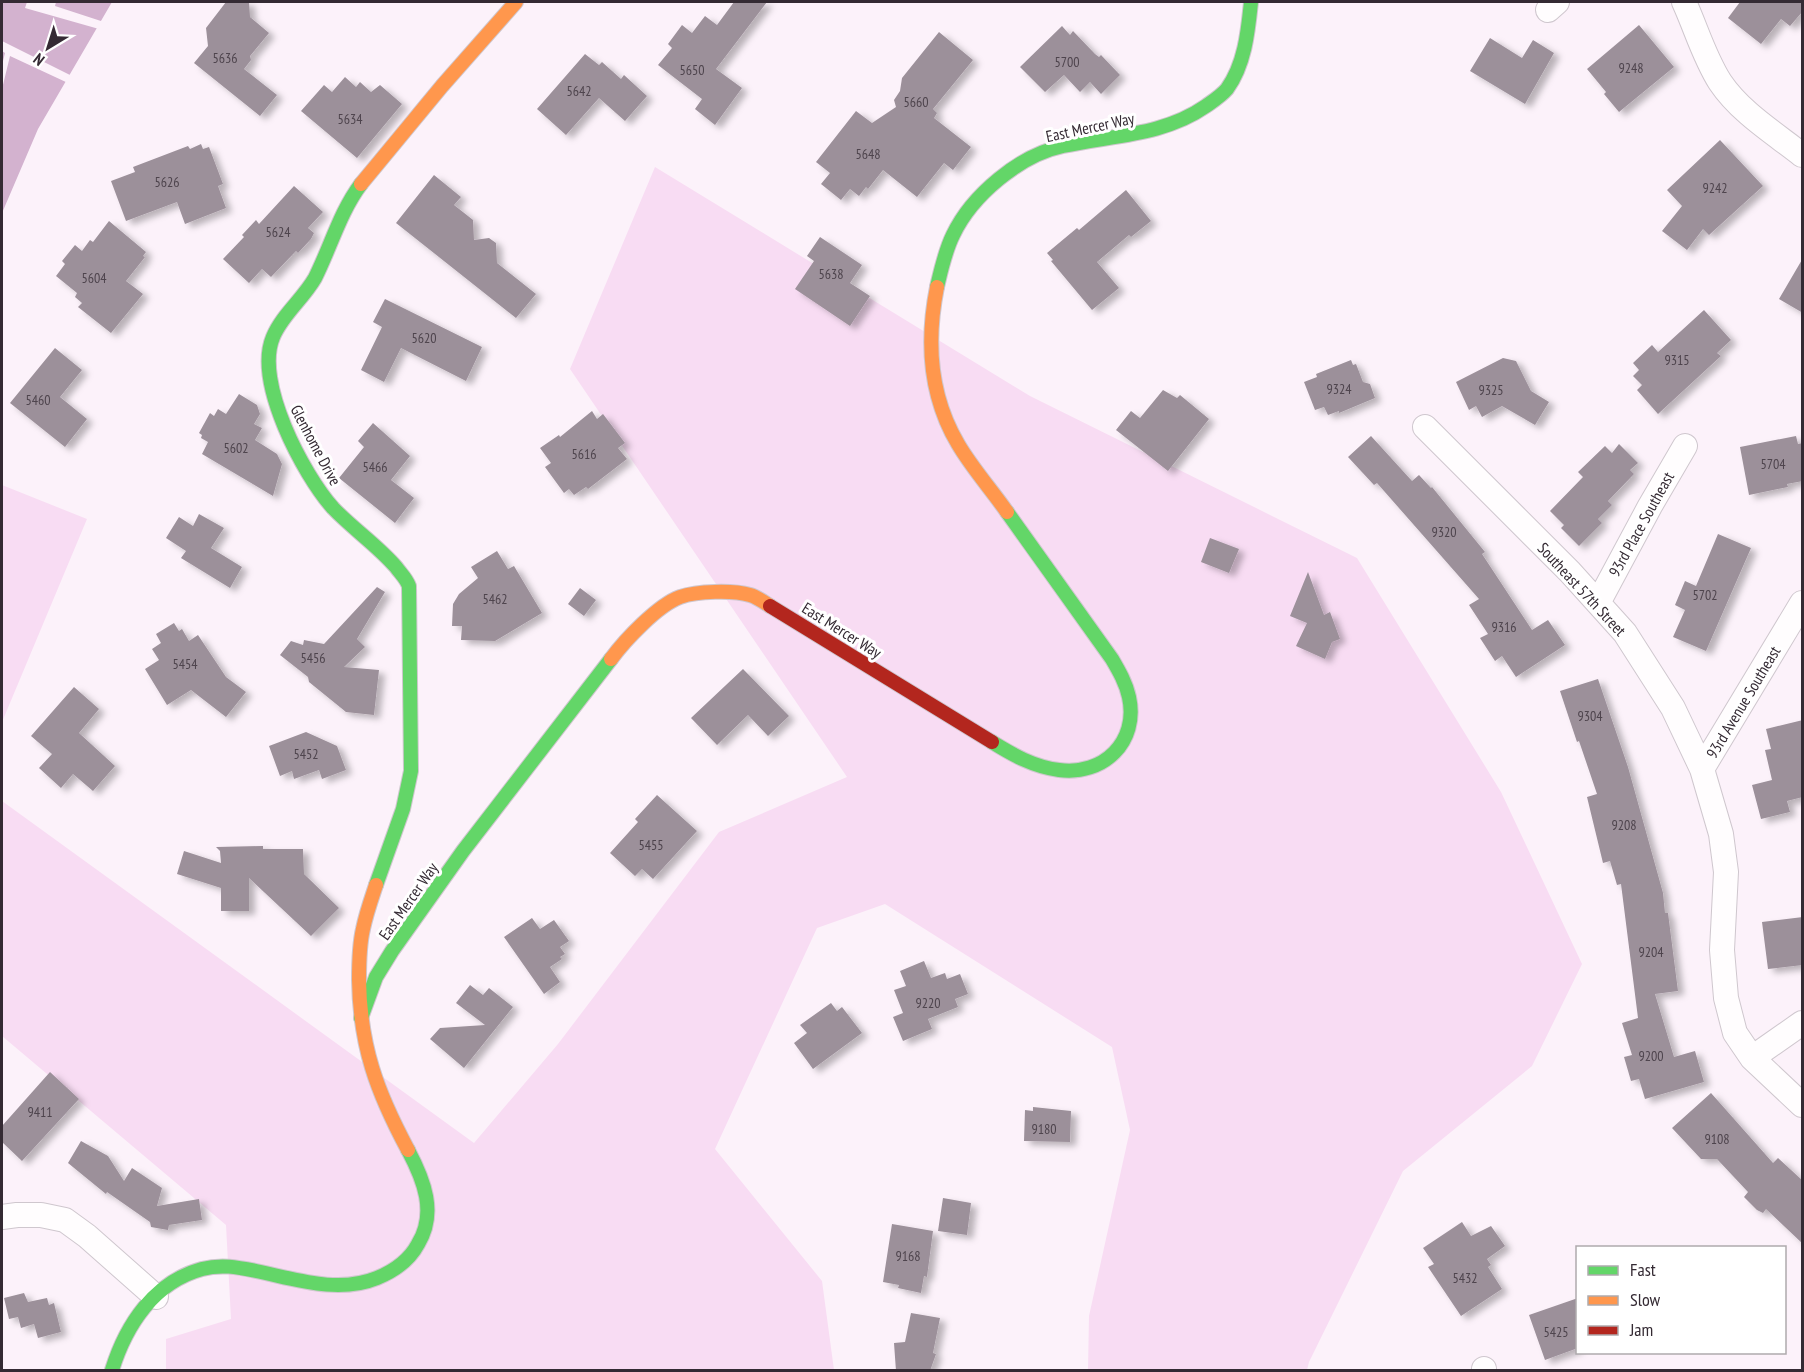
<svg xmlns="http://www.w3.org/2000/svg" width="1804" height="1372" viewBox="0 0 1804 1372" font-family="'PT Sans Narrow',sans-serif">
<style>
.green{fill:#f8dcf3}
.water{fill:#d3b2cf}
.pier{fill:#fcf2fa}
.building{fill:#9c909a;filter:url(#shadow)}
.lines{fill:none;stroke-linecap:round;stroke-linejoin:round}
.street-casing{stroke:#cfc7ce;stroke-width:26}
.fast-casing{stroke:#cfc7ce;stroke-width:16}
.slow-casing{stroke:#cfc7ce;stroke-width:16}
.jam-casing{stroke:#cfc7ce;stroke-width:16}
.street{stroke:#fffdfe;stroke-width:24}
.fast{stroke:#63d668;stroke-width:14}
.slow{stroke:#ff974d;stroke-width:14}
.jam{stroke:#b3261e;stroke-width:14}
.labels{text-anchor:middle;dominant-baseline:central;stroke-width:6;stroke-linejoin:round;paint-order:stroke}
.number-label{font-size:14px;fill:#4e444d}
.street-label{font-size:16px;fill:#342a33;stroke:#fff}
</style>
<defs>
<filter id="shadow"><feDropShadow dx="6" dy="4" stdDeviation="3" flood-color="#0004"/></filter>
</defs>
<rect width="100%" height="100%" fill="#fcf2fa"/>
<!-- green -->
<path class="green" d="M 655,167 L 1030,396 L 1357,558 L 1501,792 L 1582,964 L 1532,1066 L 1403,1171 L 1309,1362 L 1307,1370 L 1088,1370 L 1089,1316 L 1130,1130 L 1112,1047 L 885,904 L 817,928 L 715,1149 L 822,1281 L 834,1370 L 166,1370 L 166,1339 L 231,1319 L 226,1225 L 2,1036 L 2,801 L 474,1143 L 558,1044 L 719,832 L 847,777 L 570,369 Z
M 2,485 L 87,519 L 2,722 Z"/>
<!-- water -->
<path class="water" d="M 2,2 L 112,2 L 38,129 L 2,213 Z"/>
<!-- pier -->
<path class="pier" d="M 27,2 L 56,2 L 55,6 L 104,22 L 99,29 L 25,8 Z
M 2,41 L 72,76 L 68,83 L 10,56 L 2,89 L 2,65 L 5,53 L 2,51 Z"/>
<!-- building -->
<path class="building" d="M 226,2 L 249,2 L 250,17 L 269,33 L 250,56 L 251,60 L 244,69 L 277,95 L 260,116 L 194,63 L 208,46 L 206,28 Z
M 734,2 L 767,2 L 716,69 L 742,88 L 715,125 L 695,109 L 702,99 L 658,65 L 672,48 L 668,44 L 682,25 L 692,33 L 705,16 L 717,25 Z
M 1740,2 L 1803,2 L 1803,11 L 1790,26 L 1781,19 L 1761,44 L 1728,18 Z
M 1639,25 L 1674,67 L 1619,112 L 1604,94 L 1606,92 L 1587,69 Z
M 1062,26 L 1070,35 L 1073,31 L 1095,54 L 1099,57 L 1101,55 L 1120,75 L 1101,94 L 1090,82 L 1080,92 L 1064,75 L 1045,92 L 1020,67 Z
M 939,32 L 973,60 L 933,109 L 937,113 L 934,118 L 971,147 L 953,170 L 944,163 L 917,197 L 883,170 L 868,189 L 866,187 L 859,196 L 850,189 L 841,200 L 821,184 L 830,173 L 816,162 L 856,111 L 872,123 L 896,107 L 894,100 L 900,91 L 902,78 Z
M 1490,38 L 1522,58 L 1533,40 L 1554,53 L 1525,104 L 1470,71 Z
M 585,54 L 599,65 L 602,62 L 621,79 L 624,75 L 647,96 L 625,121 L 599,98 L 566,135 L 537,109 Z
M 345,77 L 356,87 L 360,82 L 371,92 L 380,85 L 402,104 L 357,158 L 301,111 L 324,85 L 332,92 Z
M 1720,140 L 1763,186 L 1709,235 L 1703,229 L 1687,250 L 1662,231 L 1682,206 L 1667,190 Z
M 201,144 L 203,149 L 209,147 L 223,184 L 218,186 L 226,208 L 185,224 L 177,202 L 126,221 L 111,181 L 135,172 L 133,167 L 188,146 L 190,149 Z
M 434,175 L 461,197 L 454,205 L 473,220 L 474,240 L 489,238 L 496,243 L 497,263 L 536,294 L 516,318 L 396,223 Z
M 294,186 L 323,212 L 308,228 L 314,233 L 311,239 L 298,253 L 296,251 L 271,277 L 262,269 L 249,283 L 223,259 L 244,237 L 242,235 L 256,220 L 259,224 Z
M 1126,190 L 1151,221 L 1131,237 L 1129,235 L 1097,262 L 1119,288 L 1092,310 L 1051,261 L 1053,260 L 1047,253 L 1077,228 L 1079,230 Z
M 109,221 L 146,252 L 143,256 L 145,257 L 126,281 L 143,294 L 111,333 L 78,307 L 82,303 L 75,297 L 77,293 L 56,276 L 65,264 L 62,261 L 75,245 L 82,251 L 90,240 L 93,242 Z
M 820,237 L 862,265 L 850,283 L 870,296 L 850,326 L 795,289 L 814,261 L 807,256 Z
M 1803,258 L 1803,313 L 1779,299 Z
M 385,299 L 482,347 L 466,381 L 401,348 L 384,382 L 361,370 L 382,327 L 373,322 Z
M 1704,310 L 1731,340 L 1717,353 L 1721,356 L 1658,414 L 1637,390 L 1642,385 L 1633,376 L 1639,370 L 1633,363 L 1652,345 L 1658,352 Z
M 55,348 L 82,370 L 60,397 L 87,419 L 65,447 L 10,403 Z
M 1503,358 L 1516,361 L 1531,391 L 1549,402 L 1535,425 L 1502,406 L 1482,417 L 1476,406 L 1469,410 L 1456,382 Z
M 1351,360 L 1353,365 L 1356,364 L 1363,382 L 1370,384 L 1375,398 L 1339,413 L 1339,411 L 1328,415 L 1324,407 L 1315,410 L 1304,382 L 1317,377 L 1316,374 Z
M 1163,390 L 1177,398 L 1180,395 L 1209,419 L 1168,471 L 1116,430 L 1131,411 L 1140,418 Z
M 239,394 L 257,405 L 260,414 L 254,424 L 262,428 L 255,440 L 277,454 L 282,464 L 273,496 L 202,454 L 208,442 L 201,438 L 202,435 L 199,433 L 210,413 L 214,416 L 218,409 L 226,414 Z
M 592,411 L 597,419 L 603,414 L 625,443 L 618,448 L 627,459 L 588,489 L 586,487 L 574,495 L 569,489 L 564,493 L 545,467 L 551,463 L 540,448 L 559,435 L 560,437 Z
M 373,423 L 410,456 L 391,480 L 414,498 L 395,523 L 339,478 L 364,447 L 358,441 Z
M 1371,436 L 1412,481 L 1419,475 L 1431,488 L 1432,487 L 1485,552 L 1482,554 L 1532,630 L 1548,620 L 1565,645 L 1516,677 L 1502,656 L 1495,661 L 1480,638 L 1488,634 L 1469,605 L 1479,599 L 1377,483 L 1374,485 L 1348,457 Z
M 1796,436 L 1798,444 L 1803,443 L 1803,481 L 1787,484 L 1788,487 L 1749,495 L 1740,447 Z
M 1619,444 L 1638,463 L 1630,470 L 1634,474 L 1608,501 L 1612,505 L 1598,519 L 1602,523 L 1579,546 L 1561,528 L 1564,525 L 1550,511 L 1583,477 L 1578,472 L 1605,446 L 1612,453 Z
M 199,514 L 224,528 L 211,548 L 242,567 L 230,588 L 181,558 L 186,551 L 166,538 L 179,517 L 193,526 Z
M 1718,534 L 1751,548 L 1706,651 L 1673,637 L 1685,610 L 1675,605 L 1685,581 L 1696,586 Z
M 1210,538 L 1239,549 L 1229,573 L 1201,562 Z
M 497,551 L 508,569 L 514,566 L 542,613 L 495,641 L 461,640 L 462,626 L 452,626 L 453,604 L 459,594 L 478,578 L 471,567 Z
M 1308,572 L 1324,615 L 1330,612 L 1340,639 L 1332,642 L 1325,659 L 1296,646 L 1307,623 L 1290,616 Z
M 377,587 L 385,592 L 357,639 L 365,647 L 344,667 L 379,670 L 374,715 L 346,712 L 309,682 L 308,677 L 280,655 L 291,641 L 303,645 L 304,640 L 324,644 Z
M 580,588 L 596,600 L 584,616 L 568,604 Z
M 174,623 L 179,631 L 182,629 L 189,641 L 198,635 L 226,677 L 246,692 L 226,717 L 191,690 L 167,705 L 145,669 L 159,660 L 152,649 L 161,643 L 156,634 Z
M 743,669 L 789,716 L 768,736 L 748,715 L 717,745 L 691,718 Z
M 1598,679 L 1628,767 L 1663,893 L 1665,913 L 1668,913 L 1678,991 L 1655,994 L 1674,1057 L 1695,1051 L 1704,1082 L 1645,1099 L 1639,1079 L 1631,1081 L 1624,1057 L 1632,1055 L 1622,1023 L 1638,1018 L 1621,884 L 1617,885 L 1610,861 L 1603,863 L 1587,797 L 1597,794 L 1579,741 L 1577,742 L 1560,691 Z
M 74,687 L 99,709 L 79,733 L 115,766 L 93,791 L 73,774 L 61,788 L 39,768 L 52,754 L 31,736 Z
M 1803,720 L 1803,797 L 1787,801 L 1790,812 L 1761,819 L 1752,785 L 1772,780 L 1765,750 L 1771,749 L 1766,729 Z
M 306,732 L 337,746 L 346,770 L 322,779 L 319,770 L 294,779 L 292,771 L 280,776 L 269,746 Z
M 657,795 L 697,831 L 653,879 L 642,869 L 635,876 L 610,853 L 638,822 L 635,819 Z
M 263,846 L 263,849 L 303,849 L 304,874 L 339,908 L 311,936 L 249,878 L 249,911 L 221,911 L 221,888 L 177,874 L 184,851 L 221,863 L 220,851 L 216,847 Z
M 1803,917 L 1803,965 L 1768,969 L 1762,922 Z
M 532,918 L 540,929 L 554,920 L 569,941 L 560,947 L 565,954 L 560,957 L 562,959 L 550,967 L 560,982 L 544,994 L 504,937 Z
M 924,961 L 931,978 L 945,973 L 947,979 L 960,974 L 968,994 L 955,999 L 958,1007 L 928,1019 L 932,1029 L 903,1041 L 893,1017 L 903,1013 L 894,990 L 906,986 L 900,971 Z
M 470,985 L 483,995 L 489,988 L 513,1007 L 464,1068 L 430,1039 L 440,1028 L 485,1025 L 456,1003 Z
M 831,1003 L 837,1011 L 842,1007 L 862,1033 L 813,1069 L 794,1043 L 807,1033 L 800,1025 Z
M 50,1072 L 79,1099 L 22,1161 L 2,1142 L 2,1126 Z
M 1711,1093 L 1773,1163 L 1778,1158 L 1803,1181 L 1803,1244 L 1766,1209 L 1763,1213 L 1757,1210 L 1744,1197 L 1748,1192 L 1717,1159 L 1701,1159 L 1672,1128 Z
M 1033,1107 L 1071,1111 L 1070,1142 L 1024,1141 L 1025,1110 L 1033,1111 Z
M 81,1141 L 108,1156 L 124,1181 L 132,1168 L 162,1188 L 157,1206 L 199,1199 L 202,1220 L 169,1225 L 168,1230 L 151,1227 L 150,1222 L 107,1192 L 106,1194 L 68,1163 Z
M 943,1198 L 971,1203 L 967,1235 L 938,1231 Z
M 1462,1222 L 1471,1236 L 1491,1226 L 1505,1246 L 1487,1259 L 1491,1265 L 1488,1267 L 1502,1289 L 1461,1316 L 1428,1267 L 1434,1264 L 1423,1248 Z
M 892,1224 L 933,1231 L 927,1277 L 924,1276 L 921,1293 L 898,1288 L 899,1285 L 883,1282 Z
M 24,1293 L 28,1302 L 47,1298 L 49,1305 L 54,1303 L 61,1332 L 38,1338 L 34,1324 L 21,1328 L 18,1317 L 9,1319 L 4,1298 Z
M 1578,1298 L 1578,1348 L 1545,1360 L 1529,1315 Z
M 911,1313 L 940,1318 L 933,1353 L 936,1354 L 930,1371 L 896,1371 L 894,1343 L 905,1342 Z"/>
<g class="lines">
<defs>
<path id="street" d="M 1684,2 C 1696,28 1704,57 1720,82 C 1740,112 1774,133 1802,155
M 1548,10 L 1557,2
M 1425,427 L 1570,572 L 1625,633 L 1673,708 L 1702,769 L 1721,834 L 1726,872 L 1722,950 L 1726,998 L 1735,1033 L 1752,1058 L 1802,1105
M 1598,603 L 1650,506 L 1685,446
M 1702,769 L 1802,603
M 1752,1058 L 1802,1023
M 2,1217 L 17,1215 L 41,1215 L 65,1220 L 87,1236 L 156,1297
M 1484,1369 L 1484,1370"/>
<path id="fast" d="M 361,184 C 340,212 331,246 315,278 C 303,299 282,315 273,337 C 254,382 303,474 333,508 C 353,529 377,545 396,567 C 401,574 406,578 409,586 L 411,771 L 403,809 L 376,885
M 937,287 C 941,270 945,251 953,235 C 972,195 1020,155 1063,146 C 1112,135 1163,136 1206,106 C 1213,101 1221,96 1227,89 C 1245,64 1248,31 1251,2
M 992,742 C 1013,755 1034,767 1059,770 C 1103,776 1139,742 1129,697 C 1126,683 1119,671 1112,659 L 1007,512
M 361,1018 L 376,977 L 392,951 L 463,851 L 611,659
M 112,1370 C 126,1325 154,1282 202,1269 C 221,1264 237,1267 256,1271 C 295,1279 338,1294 377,1278 C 394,1271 409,1261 418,1244 C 437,1213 424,1180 408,1150"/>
<path id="slow" d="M 361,184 L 442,86 L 516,2
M 937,287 C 926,342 929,395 958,444 C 972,468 991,489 1007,512
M 611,659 C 625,640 658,605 680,597 C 697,591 733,590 750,595 C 757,597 764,602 770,606
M 376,885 C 371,900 366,914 363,929 C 359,946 359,963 359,980 C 360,1047 377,1092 408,1150"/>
<path id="jam" d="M 770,606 L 992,742"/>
</defs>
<!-- street casing -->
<use href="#street" class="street-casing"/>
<!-- fast casing -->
<use href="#fast" class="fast-casing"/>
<!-- slow casing -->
<use href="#slow" class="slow-casing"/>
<!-- jam casing -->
<use href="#jam" class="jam-casing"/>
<!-- street -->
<use href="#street" class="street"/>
<!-- fast -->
<use href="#fast" class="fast"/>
<!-- slow -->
<use href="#slow" class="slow"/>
<!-- jam -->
<use href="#jam" class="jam"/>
</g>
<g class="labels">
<!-- number labels -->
<g class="number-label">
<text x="225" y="58">5636</text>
<text x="1067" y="62">5700</text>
<text x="1631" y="68">9248</text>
<text x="692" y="70">5650</text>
<text x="579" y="91">5642</text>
<text x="916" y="102">5660</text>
<text x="350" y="119">5634</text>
<text x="868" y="154">5648</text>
<text x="167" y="182">5626</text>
<text x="1715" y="188">9242</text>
<text x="278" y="232">5624</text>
<text x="831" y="274">5638</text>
<text x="94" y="278">5604</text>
<text x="424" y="338">5620</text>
<text x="1677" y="360">9315</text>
<text x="1339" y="389">9324</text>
<text x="1491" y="390">9325</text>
<text x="38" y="400">5460</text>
<text x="236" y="448">5602</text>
<text x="584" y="454">5616</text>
<text x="1773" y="464">5704</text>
<text x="375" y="467">5466</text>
<text x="1444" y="532">9320</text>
<text x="1705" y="595">5702</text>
<text x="495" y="599">5462</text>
<text x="1504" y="627">9316</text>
<text x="313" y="658">5456</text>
<text x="185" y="664">5454</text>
<text x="1590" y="716">9304</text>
<text x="306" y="754">5452</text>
<text x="1624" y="825">9208</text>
<text x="651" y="845">5455</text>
<text x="1651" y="952">9204</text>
<text x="928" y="1003">9220</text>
<text x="1651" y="1056">9200</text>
<text x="40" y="1112">9411</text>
<text x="1044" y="1129">9180</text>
<text x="1717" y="1139">9108</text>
<text x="908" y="1256">9168</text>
<text x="1465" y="1278">5432</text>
<text x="1556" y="1332">5425</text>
</g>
<!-- street labels -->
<g class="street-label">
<text transform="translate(1090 127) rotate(-12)">East Mercer Way</text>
<text transform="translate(316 445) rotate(62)">Glenhome Drive</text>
<text transform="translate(1641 524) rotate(-61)">93rd Place Southeast</text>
<text transform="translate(1582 589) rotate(47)">Southeast 57th Street</text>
<text transform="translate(842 630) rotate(32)">East Mercer Way</text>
<text transform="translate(1743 702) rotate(-59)">93rd Avenue Southeast</text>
<text transform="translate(408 901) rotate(-55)">East Mercer Way</text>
</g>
</g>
<!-- border -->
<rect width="1804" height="1372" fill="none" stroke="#342a33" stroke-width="6"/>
<!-- legend -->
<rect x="1576" y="1246" width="210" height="108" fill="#ffffff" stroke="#aeaaad" stroke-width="1.5"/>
<rect x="1588" y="1266" width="30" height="9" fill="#63d668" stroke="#aeaaad" stroke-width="1.5"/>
<text x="1630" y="1276" font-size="18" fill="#342a33">Fast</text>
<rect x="1588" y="1296" width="30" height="9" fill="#ff974d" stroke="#aeaaad" stroke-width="1.5"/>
<text x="1630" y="1306" font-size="18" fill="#342a33">Slow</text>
<rect x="1588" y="1326" width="30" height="9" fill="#b3261e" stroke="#aeaaad" stroke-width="1.5"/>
<text x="1630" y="1336" font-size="18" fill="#342a33">Jam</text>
<!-- north arrow -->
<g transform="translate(48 48) rotate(218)" stroke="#ffffff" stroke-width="4.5" paint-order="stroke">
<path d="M0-4.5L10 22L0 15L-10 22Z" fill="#342a33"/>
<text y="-9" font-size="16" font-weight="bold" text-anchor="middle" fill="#342a33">N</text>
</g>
</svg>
